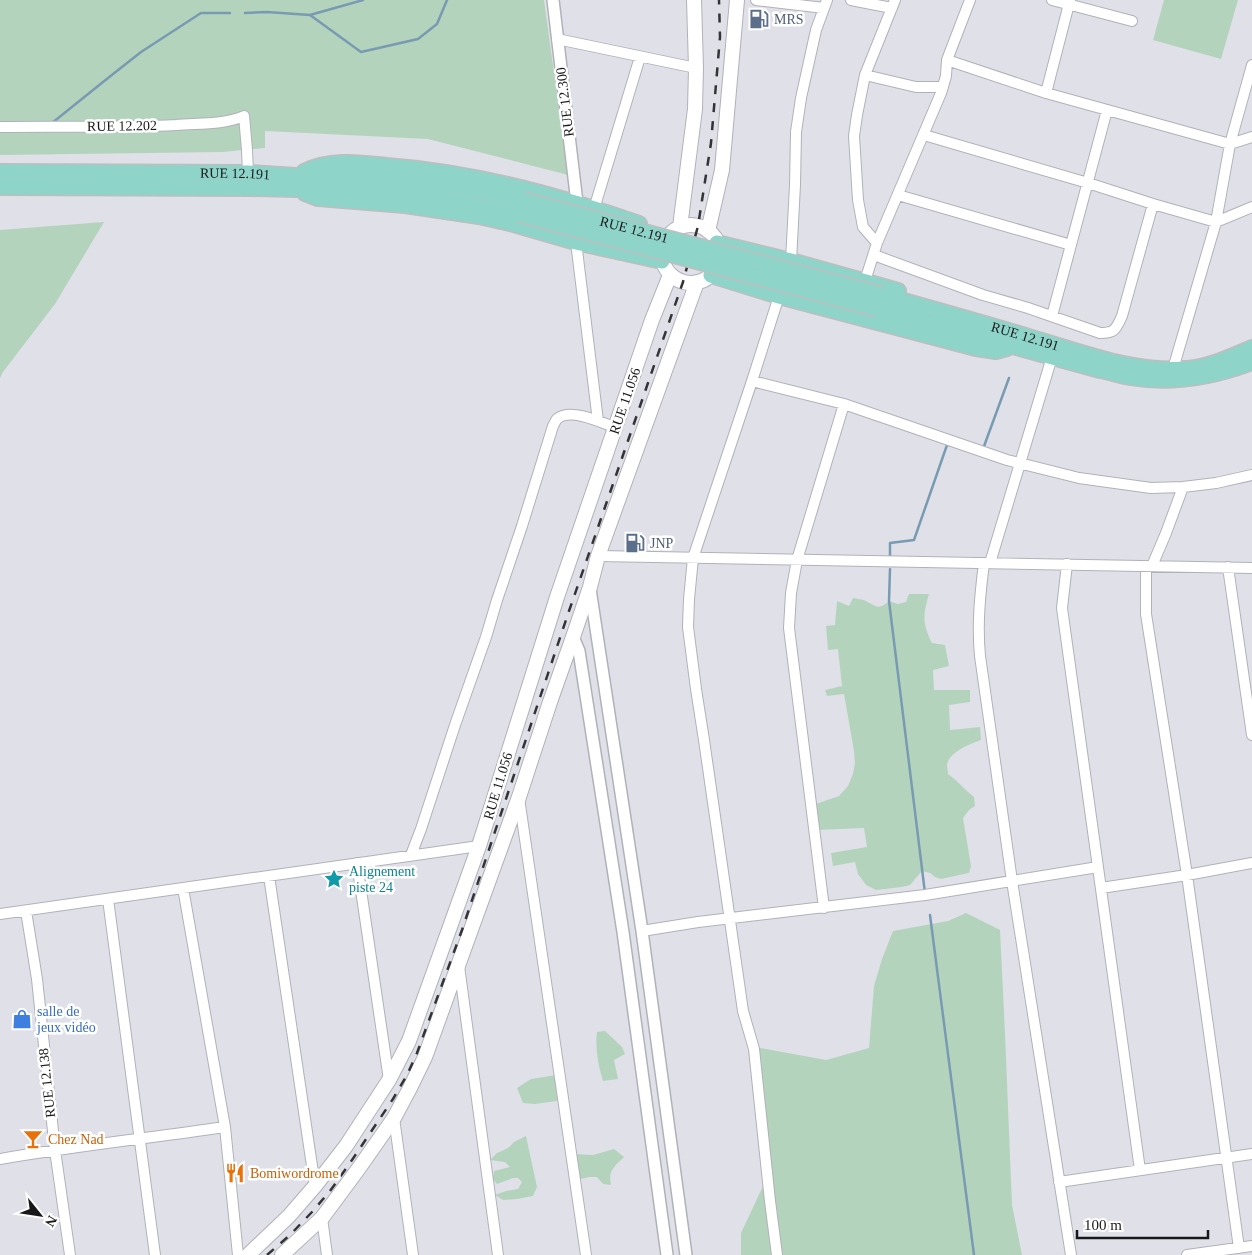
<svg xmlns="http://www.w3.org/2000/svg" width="1252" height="1255" viewBox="0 0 1252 1255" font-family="Georgia,serif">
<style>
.green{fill:#b4d3bd}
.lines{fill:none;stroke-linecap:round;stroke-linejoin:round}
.stream{stroke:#799bb2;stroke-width:2.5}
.minor-casing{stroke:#b1b2b9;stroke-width:12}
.tertiary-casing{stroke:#b1b2b9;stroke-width:14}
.secondary-casing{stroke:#b1b2b9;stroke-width:16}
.primary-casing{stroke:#bebebf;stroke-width:18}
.minor{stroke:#fff;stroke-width:10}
.tertiary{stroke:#fff;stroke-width:11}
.secondary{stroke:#fff;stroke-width:14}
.primary{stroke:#8ed4c9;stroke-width:15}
.rail{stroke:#343438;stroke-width:2.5;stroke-dasharray:9 9;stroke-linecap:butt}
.primary-bridge-casing{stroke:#bebebf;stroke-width:18;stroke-linecap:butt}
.primary-bridge{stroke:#8ed4c9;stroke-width:15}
.labels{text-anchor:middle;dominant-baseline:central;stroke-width:5;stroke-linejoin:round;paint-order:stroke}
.service-label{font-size:14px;fill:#4e5e75;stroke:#fff;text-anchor:start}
.street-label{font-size:14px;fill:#18181b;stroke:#fff}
.culture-label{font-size:14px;fill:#0d838f;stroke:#fff;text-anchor:start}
.shop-label{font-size:14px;fill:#366cbe;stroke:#fff;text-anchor:start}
.food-label{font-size:14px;fill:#c56008;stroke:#fff;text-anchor:start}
</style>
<rect width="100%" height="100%" fill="#e0e1e8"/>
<!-- green -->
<path class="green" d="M 0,0 L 544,0 L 568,175 L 428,139 L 265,131 L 265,148 L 223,152 L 0,155 Z
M 1164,0 L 1238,0 L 1221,59 L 1153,40 Z
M 104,222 L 55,304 L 3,372 L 0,378 L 0,230 Z
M 909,594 L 929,594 C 923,615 922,623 932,643 L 945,645 L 949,666 L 933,670 L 934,690 L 970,690 L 970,702 L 949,705 L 950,730 L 980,727 L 981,740 C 970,744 949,752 947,765 C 947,768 948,771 948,774 C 958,781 965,790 974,797 L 975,806 L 969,810 L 963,818 L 971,866 L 969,873 L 941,879 L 935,877 L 930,873 L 922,871 L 910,885 L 902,887 L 876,890 L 866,885 L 858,874 L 855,862 L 833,866 L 831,853 L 867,847 L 864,828 L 818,830 L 816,804 L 839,796 L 848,786 L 853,774 L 855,763 L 854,751 L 844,694 L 827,696 L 825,690 L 842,686 L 838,649 L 828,650 L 826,626 L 835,625 L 837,601 L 849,606 L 853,598 C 857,599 862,599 866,601 C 877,607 879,610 889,601 L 898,604 L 906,602 Z
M 966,913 L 1000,930 L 1005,1033 L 1012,1205 L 1022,1255 L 741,1255 L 741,1233 L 771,1169 L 755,1047 L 826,1060 L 869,1048 L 874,986 L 882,959 L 893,931 L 948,921 Z
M 605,1031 L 622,1047 L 625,1054 L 614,1060 L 618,1079 L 603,1081 C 598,1065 595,1048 597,1032 Z
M 556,1075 L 557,1101 L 535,1104 L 523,1103 L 517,1088 L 531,1079 Z
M 526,1136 L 537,1187 L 533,1196 L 517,1199 L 503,1200 L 495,1195 L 506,1191 L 518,1189 L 522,1182 L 518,1178 L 513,1178 L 497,1184 L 493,1179 L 494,1171 L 510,1167 L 505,1162 L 490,1160 L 497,1153 L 508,1148 L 514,1142 Z
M 614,1149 L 624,1157 C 614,1167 608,1170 611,1185 L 603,1184 L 597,1177 L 589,1177 L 576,1180 L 574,1154 L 593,1155 Z"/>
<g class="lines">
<!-- stream -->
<path class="stream" d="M 245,13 L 267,12 L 310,15 L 361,52 L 418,39 L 437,24 L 447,0
M 310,15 L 363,0
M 52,123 L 103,82 L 141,52 L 201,13 L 230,13
M 983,449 L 1009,378
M 890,559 L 890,543 L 914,540 L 947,445 L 950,445
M 890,569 L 889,601 L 925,893
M 930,915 L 974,1255"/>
<defs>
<path id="minor" d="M 756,0 L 824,8
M 851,0 L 892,8
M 1052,0 L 1132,21
M 557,39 L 696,68
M 947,60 L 1046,93 L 1230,144 L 1252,137
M 865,75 L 916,87 L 943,87
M 1046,93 L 1070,0
M 0,127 C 59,126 118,128 176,125 C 199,123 223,125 244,116 L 247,150 L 248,173
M 924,135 L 1088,183 L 1153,204 L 1216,222 L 1252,207
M 898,195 L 1071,245
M 594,209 L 640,57
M 576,242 L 598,421
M 877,243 L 863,227 L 858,200 L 854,136 L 857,115 L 865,75 L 895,0
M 874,255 L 983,295 L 1028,308 L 1100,333 C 1115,333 1116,329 1122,316 L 1153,204
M 791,261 L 795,185 L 796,132 L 801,98 L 816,30 L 827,0
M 865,281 L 877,243 L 941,93 L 946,76 L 947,60 L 970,0
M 1052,316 L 1107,110
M 1173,369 L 1216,222 L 1230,144 L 1252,65
M 752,381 L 844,404 L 1007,460 L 1079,478 L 1151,488 L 1183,487 L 1216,483 L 1252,475
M 598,556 L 1252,568
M 984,563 C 980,595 977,624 980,656 L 1012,881 L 1071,1255
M 990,563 L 1052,357
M 1067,564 L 1062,608 L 1140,1170
M 1146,566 L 1146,614 L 1187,875 L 1239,1248
M 1152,566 L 1166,533 L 1183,487
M 1228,567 L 1252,735
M 519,798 L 586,1255
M 411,855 L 421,829 L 455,725 L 486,637 L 497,600 L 522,526 L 553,426 C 554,424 556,420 557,419 C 570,407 603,423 616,428
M 357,863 L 389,1080
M 269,876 L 315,1186
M 183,888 L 225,1127 L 238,1255
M 1101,888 L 1187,875 L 1252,863
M 108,899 L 155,1255
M 824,908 L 789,628 L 791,593 L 797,560 L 844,404
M 26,911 L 37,979 L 55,1150 L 70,1255
M 0,914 L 479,846
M 642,931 L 698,922 L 925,895 L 1098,867
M 459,966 L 498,1255
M 394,1118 L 413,1255
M 0,1159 C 75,1146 150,1138 225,1127
M 1059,1182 L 1252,1154
M 322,1218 L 327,1255
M 777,1255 L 770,1201 L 754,1049 L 743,1011 L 704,740 L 696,689 L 688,627 L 689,599 L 693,558 L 752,381 L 779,296
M 1187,1255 L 1252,1246"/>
<path id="tertiary" d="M 553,0 L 577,203
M 590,589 L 642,931 L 686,1255
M 573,637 L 579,651 L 623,932 L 667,1255"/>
<path id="secondary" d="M662 254a29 29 0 1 1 58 0a29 29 0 1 1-58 0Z
M 680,227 L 695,109 L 696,68 L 694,0
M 708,231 L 722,170 L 737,0
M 248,1255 L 289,1216 L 315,1186 L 346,1146 L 389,1080 L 409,1041 L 479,846 L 557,597 L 652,320 L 670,275
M 282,1255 L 322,1218 L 359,1168 L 394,1118 L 410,1088 L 425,1057 L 519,797 L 550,702 L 573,637 L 590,587 L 598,556 L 697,282"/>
<g id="primary">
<path id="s1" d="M 0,172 L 248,173 L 296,176 L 356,176 L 396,178 L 427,182 L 478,189 L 523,200"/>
<path d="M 304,172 C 330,159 359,163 387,166 C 451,171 516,185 578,204 C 598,210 619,217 639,224"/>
<path d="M 0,187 L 250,188 L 297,189 L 331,188 L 356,189 L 415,195 L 474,204 L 519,214"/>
<path d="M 305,193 L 318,198 L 405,205 L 479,216 L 510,223 L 576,242 L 662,261"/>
<path d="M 717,243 L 791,261 L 898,291"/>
<path d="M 711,275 L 779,296 L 976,348 L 996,351 L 1007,348"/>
<path id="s2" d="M 882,295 C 932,309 982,323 1032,338 C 1083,353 1133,373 1187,369 C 1210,367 1231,357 1252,348"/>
<path d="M 878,309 L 1100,370 C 1110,372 1120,375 1130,377 C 1171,384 1213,377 1252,362"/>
</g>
</defs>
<!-- minor casing -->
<use href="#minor" class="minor-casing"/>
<!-- tertiary casing -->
<use href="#tertiary" class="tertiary-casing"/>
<!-- secondary casing -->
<use href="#secondary" class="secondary-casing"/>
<!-- primary casing -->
<use href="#primary" class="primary-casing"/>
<!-- minor -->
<use href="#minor" class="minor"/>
<!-- tertiary -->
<use href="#tertiary" class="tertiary"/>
<!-- secondary -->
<use href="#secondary" class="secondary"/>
<!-- primary -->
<use href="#primary" class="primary"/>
<!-- rail -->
<path class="rail" d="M 267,1255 L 290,1235 L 312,1212 L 330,1191 L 350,1163 L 393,1099 L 407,1075 L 417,1053 L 462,930 L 569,611 L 683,282 L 698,226 L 711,143 L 720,37 L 719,0"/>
<defs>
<g id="primary-bridge">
<path id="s3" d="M 523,200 L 882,295"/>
<path d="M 519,214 L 878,309"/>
</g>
</defs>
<!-- primary-bridge casing -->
<use href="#primary-bridge" class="primary-bridge-casing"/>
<!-- primary-bridge -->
<use href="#primary-bridge" class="primary-bridge"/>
</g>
<!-- icons -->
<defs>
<symbol id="fuel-bare" viewBox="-9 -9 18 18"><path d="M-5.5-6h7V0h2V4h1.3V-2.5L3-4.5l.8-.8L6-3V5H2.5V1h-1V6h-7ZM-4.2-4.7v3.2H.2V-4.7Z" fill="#5c6f8a" stroke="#fff" stroke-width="2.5" paint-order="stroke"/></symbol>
<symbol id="sight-bare" viewBox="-9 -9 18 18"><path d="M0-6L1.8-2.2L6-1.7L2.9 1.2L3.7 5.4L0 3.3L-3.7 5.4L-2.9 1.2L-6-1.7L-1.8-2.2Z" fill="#0f9aa8" stroke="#fff" stroke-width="2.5" paint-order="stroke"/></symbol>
<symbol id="shop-bare" viewBox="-9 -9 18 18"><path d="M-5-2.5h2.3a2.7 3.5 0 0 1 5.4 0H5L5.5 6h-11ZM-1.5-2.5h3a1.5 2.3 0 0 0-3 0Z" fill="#3f7fe0" stroke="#fff" stroke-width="2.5" paint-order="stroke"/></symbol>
<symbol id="bar-bare" viewBox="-9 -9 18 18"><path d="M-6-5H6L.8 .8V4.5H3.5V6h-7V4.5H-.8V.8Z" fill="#e8710a" stroke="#fff" stroke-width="2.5" paint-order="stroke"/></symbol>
<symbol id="restaurant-bare" viewBox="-9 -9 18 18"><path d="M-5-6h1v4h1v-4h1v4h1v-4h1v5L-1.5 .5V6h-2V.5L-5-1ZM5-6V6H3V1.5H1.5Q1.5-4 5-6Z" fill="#e8710a" stroke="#fff" stroke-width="2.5" paint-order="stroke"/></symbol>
</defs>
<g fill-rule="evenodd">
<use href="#fuel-bare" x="745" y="5" width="28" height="28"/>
<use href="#fuel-bare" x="621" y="529" width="28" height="28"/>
<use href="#sight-bare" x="320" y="865" width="28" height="28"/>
<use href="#shop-bare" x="8" y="1005" width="28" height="28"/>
<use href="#bar-bare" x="19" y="1125" width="28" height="28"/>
<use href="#restaurant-bare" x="221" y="1159" width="28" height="28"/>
</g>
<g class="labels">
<!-- service labels -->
<g class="service-label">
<text x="774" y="19">MRS</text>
<text x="650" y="543">JNP</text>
</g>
<!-- street labels -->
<g class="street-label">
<text transform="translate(565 102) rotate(-97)">RUE 12.300</text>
<text transform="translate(122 126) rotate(-1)">RUE 12.202</text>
<text stroke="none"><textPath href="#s1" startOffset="235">RUE 12.191</textPath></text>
<text stroke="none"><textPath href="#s3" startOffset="115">RUE 12.191</textPath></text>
<text stroke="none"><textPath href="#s2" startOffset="149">RUE 12.191</textPath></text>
<text transform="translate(625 401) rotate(-71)">RUE 11.056</text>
<text transform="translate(498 786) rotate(-73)">RUE 11.056</text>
<text transform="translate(47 1083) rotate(-96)">RUE 12.138</text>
</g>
<!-- culture labels -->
<g class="culture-label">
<text x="349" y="871">Alignement<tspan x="349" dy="16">piste 24</tspan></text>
</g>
<!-- shop labels -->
<g class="shop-label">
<text x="37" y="1011">salle de<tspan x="37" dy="16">jeux vidéo</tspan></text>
</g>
<!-- food labels -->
<g class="food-label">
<text x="48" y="1139">Chez Nad</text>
<text x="250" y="1173">Bomiwordrome</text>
</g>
</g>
<!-- north arrow -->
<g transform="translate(40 1215) rotate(120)" stroke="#ffffff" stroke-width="4" paint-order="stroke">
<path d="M0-4L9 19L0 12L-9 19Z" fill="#18181b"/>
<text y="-8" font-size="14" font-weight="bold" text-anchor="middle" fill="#18181b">N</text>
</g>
<!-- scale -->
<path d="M1077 1230v8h131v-8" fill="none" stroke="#18181b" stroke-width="2.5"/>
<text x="1084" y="1230" font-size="15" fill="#18181b" stroke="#ffffff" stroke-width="4" paint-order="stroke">100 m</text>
</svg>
